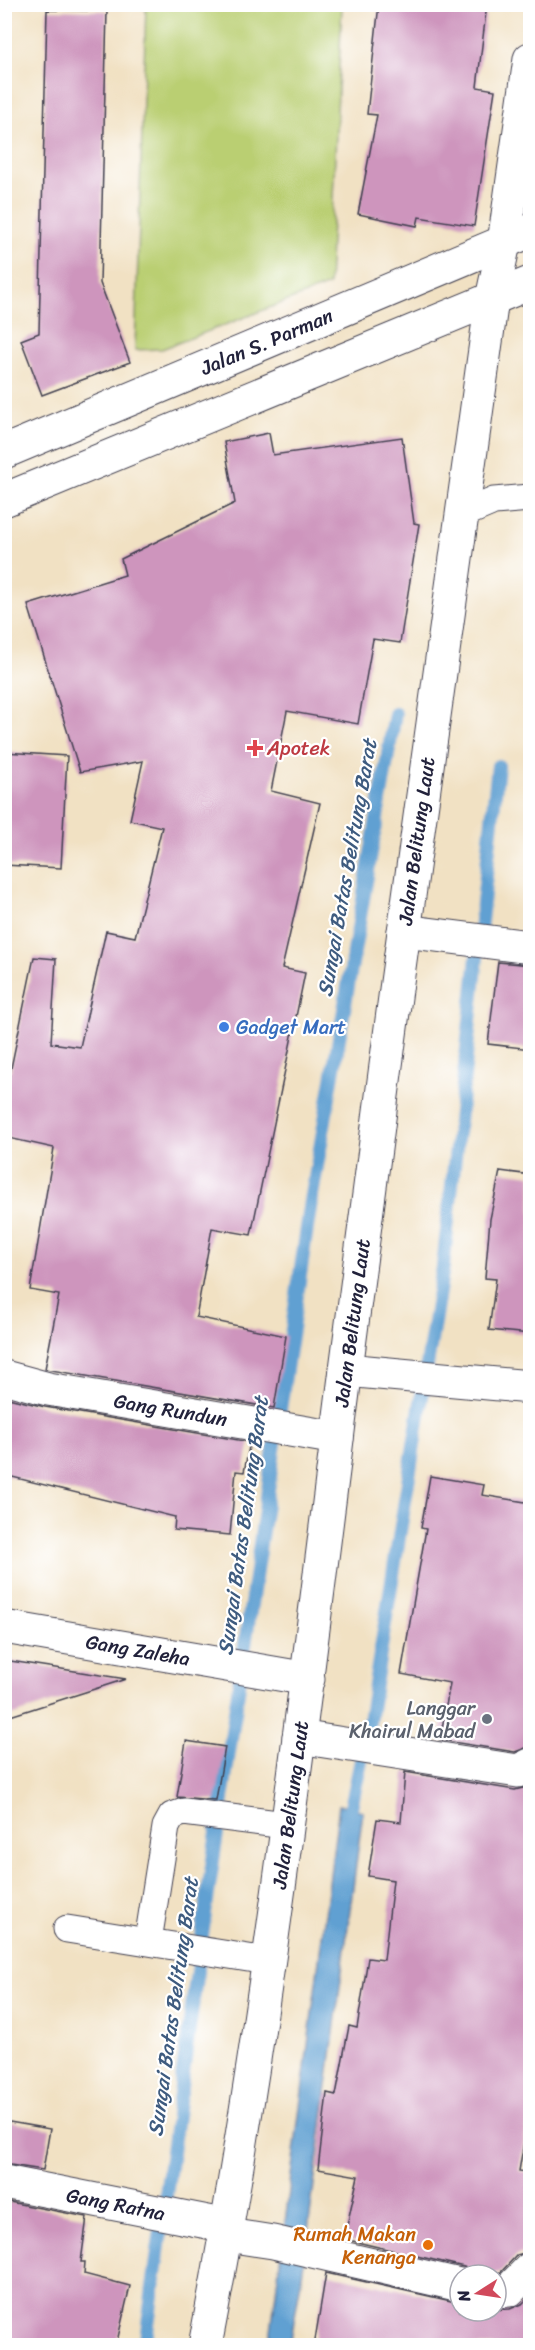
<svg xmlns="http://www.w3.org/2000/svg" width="535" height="2350" viewBox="0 0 535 2350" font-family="Sriracha,sans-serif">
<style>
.green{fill:#bacf72;stroke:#6e7856;stroke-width:1.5}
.water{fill:#60a0d2;stroke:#416186;stroke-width:1.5}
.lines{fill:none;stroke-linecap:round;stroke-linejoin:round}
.stream{stroke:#60a0d2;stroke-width:14}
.building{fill:#ce95bd}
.lane-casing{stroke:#413f4f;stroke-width:29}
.street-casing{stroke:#413f4f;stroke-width:35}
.primary-casing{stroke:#413f4f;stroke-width:35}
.highway-casing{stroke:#413f4f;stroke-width:35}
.lane{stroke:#fff;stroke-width:27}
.street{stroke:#fff;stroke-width:33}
.primary{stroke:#fff;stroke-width:33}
.highway{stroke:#fff;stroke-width:33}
.health-dot{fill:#e0444e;stroke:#fff;stroke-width:2}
.shop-dot{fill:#3f7fe0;stroke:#fff;stroke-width:2}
.worship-dot{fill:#6b7280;stroke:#fff;stroke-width:2}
.food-dot{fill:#e8710a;stroke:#fff;stroke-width:2}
.labels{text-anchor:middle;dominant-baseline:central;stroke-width:4.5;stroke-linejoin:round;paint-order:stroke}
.street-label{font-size:20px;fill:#22223b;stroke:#fff}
.health-label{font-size:20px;fill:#be3a42;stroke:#fff;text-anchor:start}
.shop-label{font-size:20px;fill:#366cbe;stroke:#fff;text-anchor:start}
.worship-label{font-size:20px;fill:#5b616d;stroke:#fff;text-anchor:end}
.food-label{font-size:20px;fill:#c56008;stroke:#fff;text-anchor:end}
.water-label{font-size:21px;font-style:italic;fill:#3e5b7f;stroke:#fff}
</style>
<rect width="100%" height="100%" fill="#fff"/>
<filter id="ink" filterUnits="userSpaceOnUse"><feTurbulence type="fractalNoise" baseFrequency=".0167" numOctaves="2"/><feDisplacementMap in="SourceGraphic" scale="12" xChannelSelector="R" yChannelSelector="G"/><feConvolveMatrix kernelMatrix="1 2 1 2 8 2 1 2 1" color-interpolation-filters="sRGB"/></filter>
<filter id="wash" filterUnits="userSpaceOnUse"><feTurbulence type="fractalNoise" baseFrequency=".008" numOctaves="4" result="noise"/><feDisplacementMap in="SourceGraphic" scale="24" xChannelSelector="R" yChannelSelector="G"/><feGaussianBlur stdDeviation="1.35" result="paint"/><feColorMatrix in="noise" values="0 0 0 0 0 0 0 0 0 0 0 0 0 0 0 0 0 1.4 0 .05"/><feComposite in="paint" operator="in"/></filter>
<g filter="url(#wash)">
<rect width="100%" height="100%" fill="#f1e1c3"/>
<!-- green -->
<path class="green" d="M 146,5 L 342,5 L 329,285 L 162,349 L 135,350 Z"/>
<!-- water -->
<path class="water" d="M 339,1805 L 363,1811 L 303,2269 L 290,2345 L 269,2346 Z"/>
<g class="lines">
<!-- stream -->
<path class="stream" d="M 347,1826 L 368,1728 L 443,1267 L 498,766
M 145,2346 L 206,1907 L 311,1201 L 395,714"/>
</g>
<g id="blocks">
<!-- building -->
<path class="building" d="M 379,4 L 487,4 L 477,87 L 495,90 L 474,226 L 419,217 L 417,226 L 358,214 L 377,115 L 367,114 Z
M 47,10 L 107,11 L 100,283 L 130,362 L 42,395 L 21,340 L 39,333 Z
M 269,433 L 273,455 L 402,437 L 414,523 L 419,524 L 400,643 L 373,639 L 358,724 L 287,711 L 271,791 L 320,803 L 282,968 L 305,973 L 251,1235 L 212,1228 L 196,1317 L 286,1336 L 274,1408 L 45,1369 L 59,1295 L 30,1290 L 54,1148 L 4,1137 L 4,1102 L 34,957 L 56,959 L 51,1043 L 80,1047 L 106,931 L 135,937 L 162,827 L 130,820 L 143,761 L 80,772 L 28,605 L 125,575 L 121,559 L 235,503 L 224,442 Z
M 4,752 L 67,756 L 61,868 L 4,865 Z
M 498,962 L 531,965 L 531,1049 L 488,1044 Z
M 500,1171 L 531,1175 L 531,1334 L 489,1330 L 496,1279 L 485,1278 L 490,1219 Z
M 4,1397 L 45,1407 L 250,1442 L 244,1472 L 236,1471 L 230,1535 L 174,1530 L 175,1517 L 4,1475 Z
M 430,1476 L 484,1485 L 482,1495 L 531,1503 L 531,1746 L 515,1752 L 440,1740 L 450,1683 L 401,1674 L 426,1529 L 421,1528 Z
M 4,1660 L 126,1679 L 4,1718 Z
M 186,1741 L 225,1747 L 216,1800 L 177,1797 Z
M 405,1772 L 515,1790 L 531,1786 L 531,2101 L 519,2171 L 531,2173 L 531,2251 L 517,2255 L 501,2272 L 487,2275 L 475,2275 L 464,2267 L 344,2239 L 358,2176 L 318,2169 L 327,2093 L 336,2095 L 349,2026 L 357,2028 L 368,1958 L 384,1960 L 393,1880 L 368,1876 L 377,1819 L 401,1822 Z
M 4,2121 L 50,2129 L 43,2170 L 4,2164 Z
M 4,2201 L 87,2217 L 81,2262 L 85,2262 L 84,2274 L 130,2286 L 116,2346 L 4,2346 Z
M 326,2273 L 460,2303 L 460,2311 L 510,2309 L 522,2304 L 531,2295 L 531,2346 L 314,2346 Z"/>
</g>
</g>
<g filter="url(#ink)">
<use href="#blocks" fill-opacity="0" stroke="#413f4f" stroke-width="1.5"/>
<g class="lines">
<defs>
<path id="lane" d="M 461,515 L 494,501 L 530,498
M 67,1929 L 267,1961
M 148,1941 L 166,1827 L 172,1816 L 184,1812 L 286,1825"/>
<g id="street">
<path d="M 404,931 L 530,947"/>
<path d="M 346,1370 L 530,1387"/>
<path id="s1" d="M 4,1377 L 48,1389 L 337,1438"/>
<path id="s2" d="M 4,1627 L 308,1679"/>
<path d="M 299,1737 L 518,1771 L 530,1765"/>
<path id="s3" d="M 4,2182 L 228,2226"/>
<path d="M 227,2235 L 273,2242 L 460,2285"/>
<path d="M 496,2291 L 509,2290 L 530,2269"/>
</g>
<g id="primary">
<path id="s4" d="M 205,2346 C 267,2023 304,1695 346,1369 C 392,1012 441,655 492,299 L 504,243 L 530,59"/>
</g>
<g id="highway">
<path id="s5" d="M 4,452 L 530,231"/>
<path d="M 4,500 L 530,283"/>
</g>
</defs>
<!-- lane casing -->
<use href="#lane" class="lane-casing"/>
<!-- street casing -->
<use href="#street" class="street-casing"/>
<!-- primary casing -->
<use href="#primary" class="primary-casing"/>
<!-- highway casing -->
<use href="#highway" class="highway-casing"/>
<!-- lane -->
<use href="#lane" class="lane"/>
<!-- street -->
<use href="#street" class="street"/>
<!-- primary -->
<use href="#primary" class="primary"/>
<!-- highway -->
<use href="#highway" class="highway"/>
</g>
</g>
<!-- markers -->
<path class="health-dot" d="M252 739h6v6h6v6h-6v6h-6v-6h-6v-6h6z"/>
<circle class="shop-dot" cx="224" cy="1027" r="6"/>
<circle class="worship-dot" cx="487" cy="1719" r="6"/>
<circle class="food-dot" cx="428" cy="2245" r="6"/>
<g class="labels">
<!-- street labels -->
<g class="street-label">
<text stroke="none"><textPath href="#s5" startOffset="285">Jalan S. Parman</textPath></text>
<text stroke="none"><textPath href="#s4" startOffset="1520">Jalan Belitung Laut</textPath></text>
<text stroke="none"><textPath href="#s4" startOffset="1034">Jalan Belitung Laut</textPath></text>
<text stroke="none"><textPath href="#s1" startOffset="170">Gang Rundun</textPath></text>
<text stroke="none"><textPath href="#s2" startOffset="136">Gang Zaleha</textPath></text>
<text stroke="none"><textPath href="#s4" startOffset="548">Jalan Belitung Laut</textPath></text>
<text stroke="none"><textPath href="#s3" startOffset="114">Gang Ratna</textPath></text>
</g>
<!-- health labels -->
<g class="health-label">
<text x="267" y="748">Apotek</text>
</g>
<!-- shop labels -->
<g class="shop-label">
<text x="236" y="1027">Gadget Mart</text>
</g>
<!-- worship labels -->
<g class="worship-label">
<text x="475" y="1708">Langgar<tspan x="475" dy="23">Khairul Mabad</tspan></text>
</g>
<!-- food labels -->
<g class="food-label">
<text x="416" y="2234">Rumah Makan<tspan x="416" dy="23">Kenanga</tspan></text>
</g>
<!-- water labels -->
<g class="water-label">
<text transform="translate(347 868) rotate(-80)">Sungai Batas Belitung Barat</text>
<text transform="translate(243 1526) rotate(-82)">Sungai Batas Belitung Barat</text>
<text transform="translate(173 2007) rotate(-82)">Sungai Batas Belitung Barat</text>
</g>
</g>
<!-- margin -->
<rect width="535" height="2350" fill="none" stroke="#fff" stroke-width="24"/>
<!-- north arrow -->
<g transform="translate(478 2293) rotate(258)"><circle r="28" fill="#ffffff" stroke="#a7a7b1" stroke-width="1.5"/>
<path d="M0-4.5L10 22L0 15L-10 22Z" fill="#d1495b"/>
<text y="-9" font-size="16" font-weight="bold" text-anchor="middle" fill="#22223b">N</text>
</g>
</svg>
